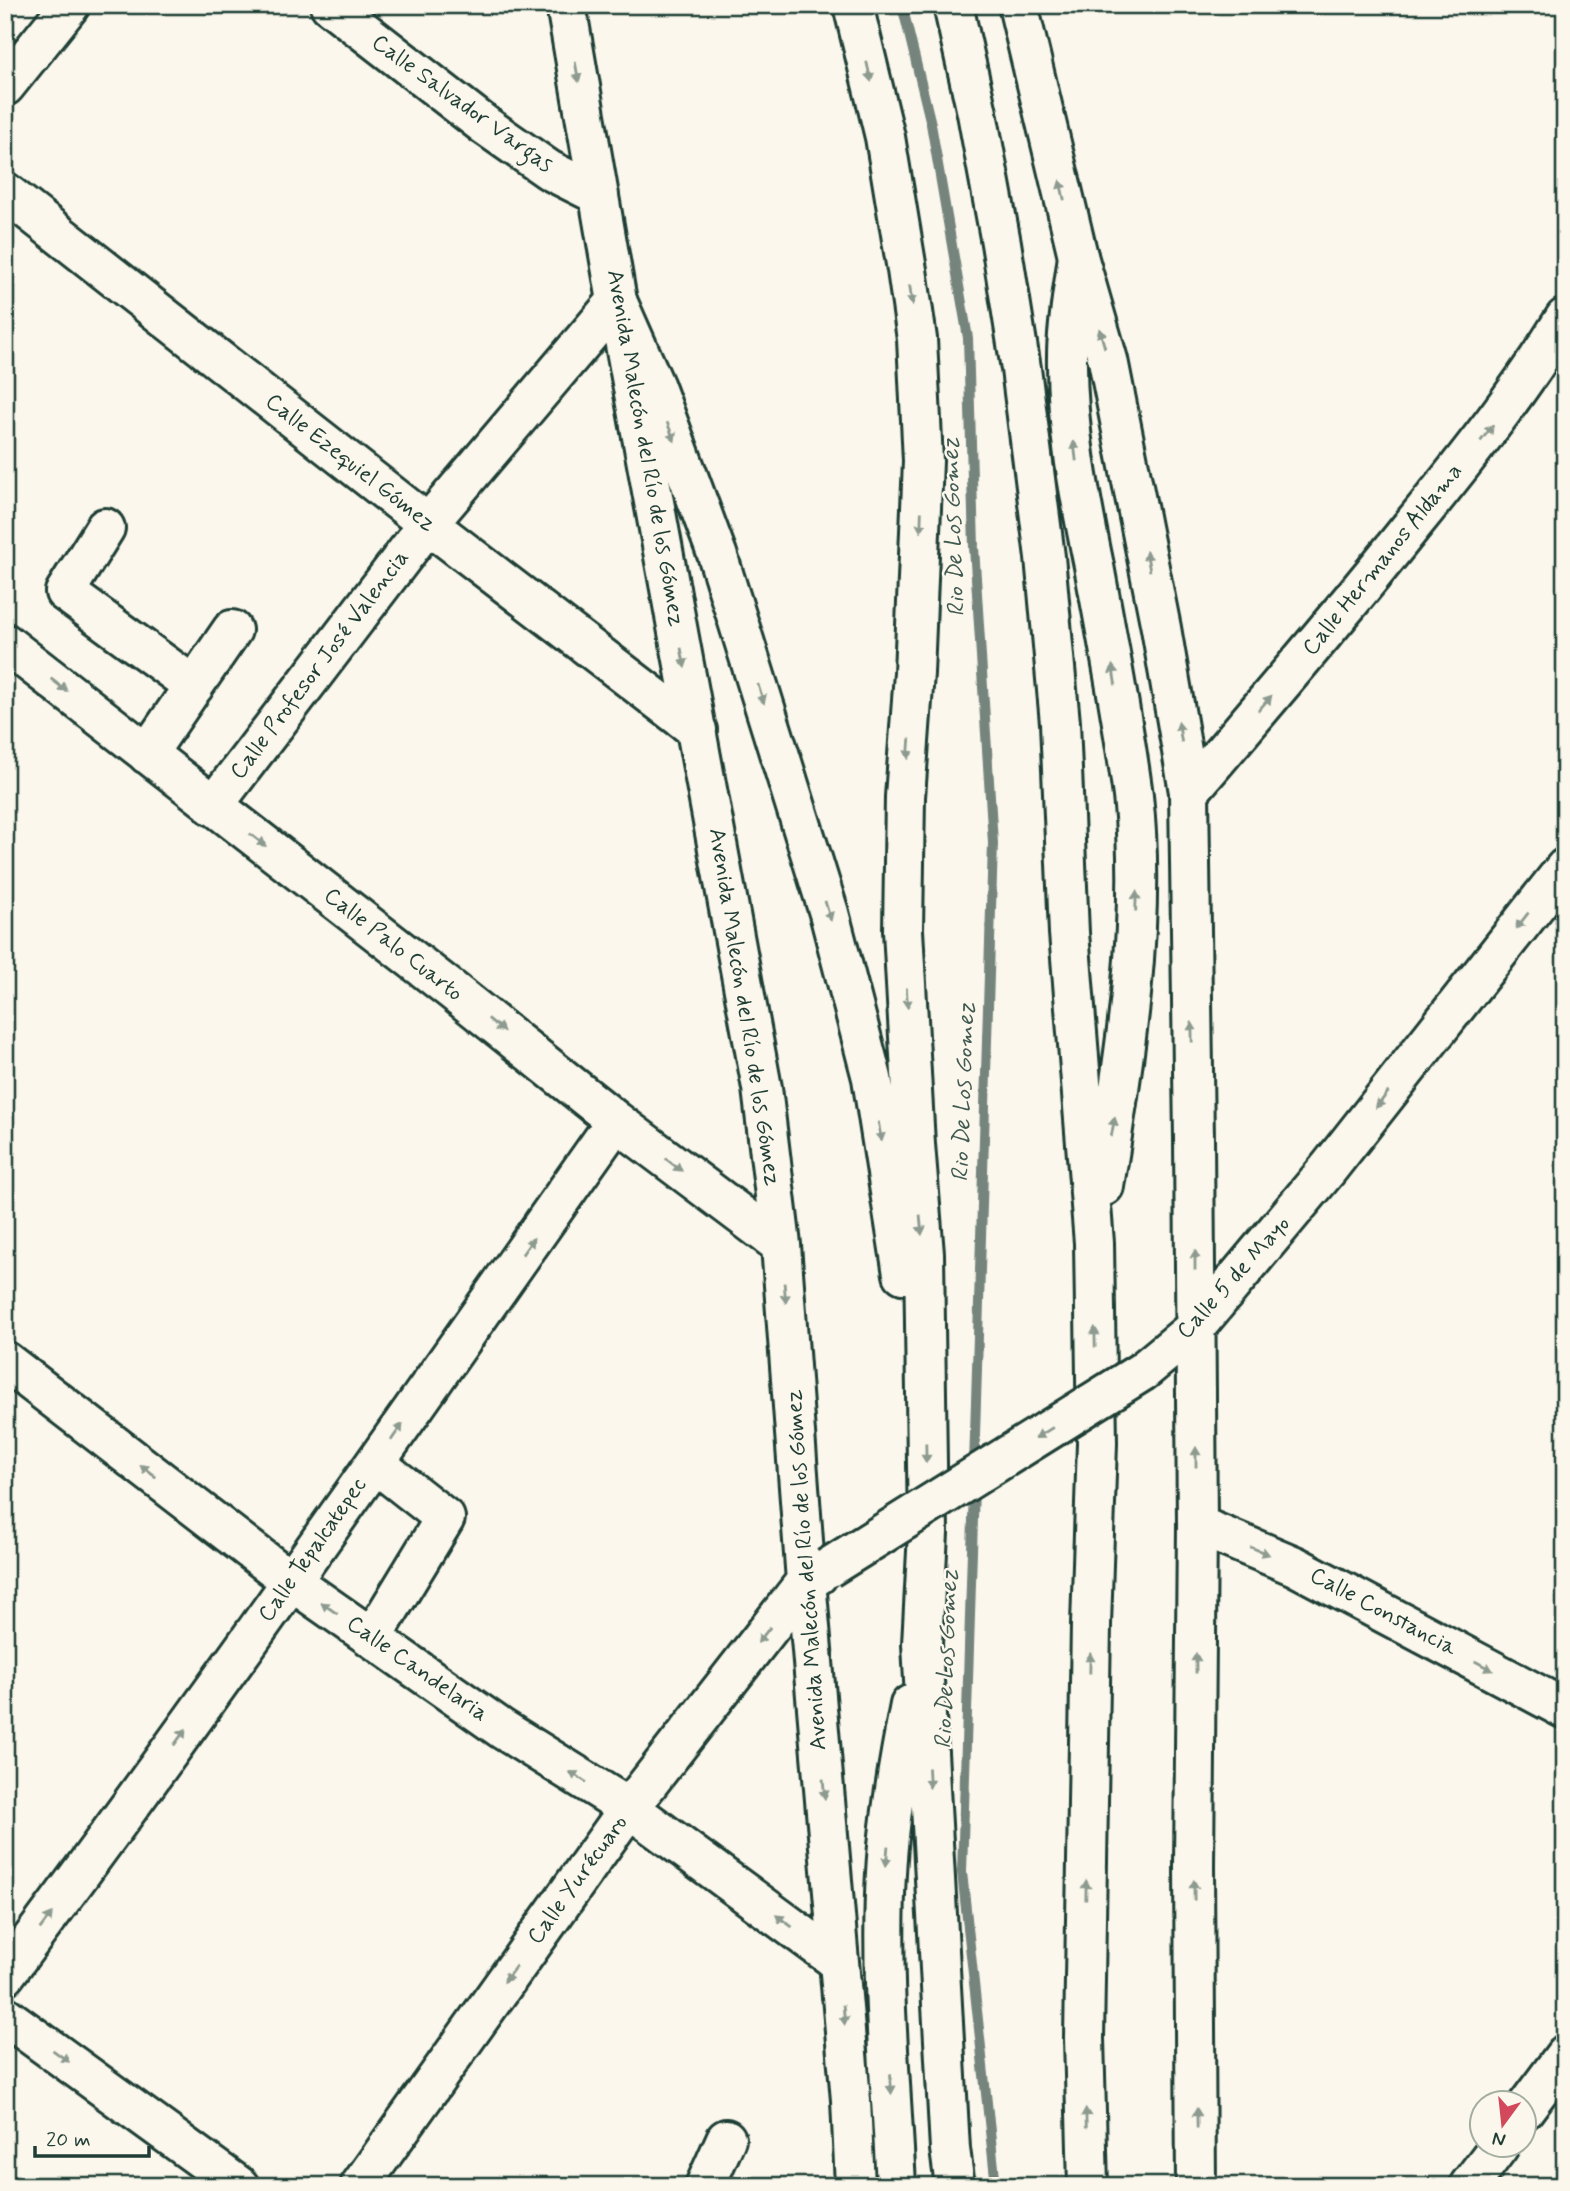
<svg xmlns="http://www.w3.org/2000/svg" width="1570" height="2191" viewBox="0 0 1570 2191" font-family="Mynerve,sans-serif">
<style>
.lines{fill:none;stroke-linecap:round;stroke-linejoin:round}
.stream{stroke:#74847b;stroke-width:10}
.minor-casing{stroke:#1f3d34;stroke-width:44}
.major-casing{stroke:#1f3d34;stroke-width:44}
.minor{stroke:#fbf7ec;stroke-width:38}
.major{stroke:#fbf7ec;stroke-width:38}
.minor-bridge-casing{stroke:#1f3d34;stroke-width:44;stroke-linecap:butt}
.minor-bridge{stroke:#fbf7ec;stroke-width:38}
.oneway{fill:#8d9a90}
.labels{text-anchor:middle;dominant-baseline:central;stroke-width:5;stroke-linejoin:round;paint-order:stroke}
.street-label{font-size:23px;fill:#1f3d34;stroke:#fbf7ec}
.water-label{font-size:24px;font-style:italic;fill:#425b52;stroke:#fbf7ec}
</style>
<rect width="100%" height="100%" fill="#fbf7ec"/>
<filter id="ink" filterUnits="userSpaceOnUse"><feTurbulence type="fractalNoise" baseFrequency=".0143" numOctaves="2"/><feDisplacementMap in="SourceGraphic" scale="14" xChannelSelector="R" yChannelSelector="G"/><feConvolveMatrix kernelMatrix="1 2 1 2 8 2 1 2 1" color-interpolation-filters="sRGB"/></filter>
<g filter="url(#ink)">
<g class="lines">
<!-- stream -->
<path class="stream" d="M 902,5 L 931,124 L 968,338 L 974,547 L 993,843 L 974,1467
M 974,1487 L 962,1872 L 996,2186"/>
<defs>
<path id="minor" d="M 330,5 L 486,126 L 549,170 L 599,195
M 566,5 L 617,301 L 762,1088 L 781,1245 L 806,1581 L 851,2100 L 855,2186
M 1018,5 L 1078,256 L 1108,360 L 1161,628 L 1189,792 L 1194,1139 L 1197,1525 L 1194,1866 L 1196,2186
M 5,86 L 70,5
M 5,192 L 428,524 L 697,730
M 105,528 L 65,592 L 194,686
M 5,643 L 453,991 L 616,1121 L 781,1245
M 147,754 L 232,630
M 1189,792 C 1265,703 1341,615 1414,523 C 1468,457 1520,391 1565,318
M 213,806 L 428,524 L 617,301
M 5,1361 L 291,1581 L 502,1729 L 629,1808 L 839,1962
M 1143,1371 L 1195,1328 L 1328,1169 L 1565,868
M 1197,1525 L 1295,1566 L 1565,1709
M 372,1638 L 445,1518 L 375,1463
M 5,1975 C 215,1695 414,1407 616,1121
M 5,2016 L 239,2186
M 1524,2110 L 1565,2055
M 360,2186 L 629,1808 L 806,1581 L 818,1575
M 705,2186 L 726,2139
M 1469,2186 L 1499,2146"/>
<path id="major" d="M 853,5 L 885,137 L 907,270 L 917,339 L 923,461 L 914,673 L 905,797 L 903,930 L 915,1144 L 924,1254 L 928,1533 L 922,1644 L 950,2149 L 955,2186
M 953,5 L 977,113 L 1001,243 L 1021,369 L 1045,557 L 1060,723 L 1069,933 L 1094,1243 L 1097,1443 L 1091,1625 L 1084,2038 L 1088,2186
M 1078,256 C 1074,289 1067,323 1067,356 C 1066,426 1080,498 1094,566 C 1108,643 1123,719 1133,796 C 1147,920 1124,1063 1104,1186
M 617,301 L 655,387 L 717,554 L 829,913 L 872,1078 L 903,1274
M 896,2186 C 891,2082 880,1976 886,1873 C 889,1816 899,1760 910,1705"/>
</defs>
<!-- minor casing -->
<use href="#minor" class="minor-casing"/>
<!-- major casing -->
<use href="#major" class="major-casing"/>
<!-- minor -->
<use href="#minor" class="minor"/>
<!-- major -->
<use href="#major" class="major"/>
<defs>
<path id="minor-bridge" d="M 828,1568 L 1143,1371"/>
</defs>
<!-- minor-bridge casing -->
<use href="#minor-bridge" class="minor-bridge-casing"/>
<!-- minor-bridge -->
<use href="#minor-bridge" class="minor-bridge"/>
</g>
<!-- one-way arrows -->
<defs><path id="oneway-solid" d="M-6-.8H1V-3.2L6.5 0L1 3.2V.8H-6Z" transform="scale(1.75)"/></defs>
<g class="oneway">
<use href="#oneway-solid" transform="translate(577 72) rotate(80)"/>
<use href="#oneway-solid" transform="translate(869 72) rotate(77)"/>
<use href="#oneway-solid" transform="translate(1062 190) rotate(-103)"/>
<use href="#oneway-solid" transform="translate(911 295) rotate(82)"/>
<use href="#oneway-solid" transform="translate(1102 338) rotate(-106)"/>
<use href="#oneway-solid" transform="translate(671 432) rotate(68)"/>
<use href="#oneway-solid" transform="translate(1487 433) rotate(-52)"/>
<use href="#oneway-solid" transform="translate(1075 451) rotate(-97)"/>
<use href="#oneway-solid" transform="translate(921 522) rotate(92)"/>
<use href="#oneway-solid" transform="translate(1148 561) rotate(-101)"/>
<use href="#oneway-solid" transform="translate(683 658) rotate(79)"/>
<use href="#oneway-solid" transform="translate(1114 675) rotate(-99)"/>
<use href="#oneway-solid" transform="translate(59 685) rotate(38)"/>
<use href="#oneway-solid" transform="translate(761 694) rotate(72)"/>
<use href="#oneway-solid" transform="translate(1265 703) rotate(-49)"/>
<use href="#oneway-solid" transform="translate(1180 732) rotate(-99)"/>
<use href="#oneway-solid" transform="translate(909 749) rotate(94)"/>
<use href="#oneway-solid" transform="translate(258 840) rotate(38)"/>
<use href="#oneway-solid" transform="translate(1136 901) rotate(-88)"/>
<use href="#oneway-solid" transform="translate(828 911) rotate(73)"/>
<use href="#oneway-solid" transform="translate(1522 921) rotate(128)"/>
<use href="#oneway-solid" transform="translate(907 998) rotate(87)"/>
<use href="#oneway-solid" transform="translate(496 1025) rotate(39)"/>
<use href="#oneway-solid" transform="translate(1192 1032) rotate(-91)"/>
<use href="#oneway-solid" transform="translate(1382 1100) rotate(128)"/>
<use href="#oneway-solid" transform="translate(1113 1127) rotate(-80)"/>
<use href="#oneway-solid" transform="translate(880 1132) rotate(81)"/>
<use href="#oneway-solid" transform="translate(674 1165) rotate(37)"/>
<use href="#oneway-solid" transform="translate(921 1225) rotate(85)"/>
<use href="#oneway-solid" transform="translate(528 1246) rotate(-55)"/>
<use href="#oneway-solid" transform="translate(1195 1260) rotate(-90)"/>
<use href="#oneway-solid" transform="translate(785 1293) rotate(85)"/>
<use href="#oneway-solid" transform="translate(1095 1337) rotate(-91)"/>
<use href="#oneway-solid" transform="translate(397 1432) rotate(-55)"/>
<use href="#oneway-solid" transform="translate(1044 1433) rotate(148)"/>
<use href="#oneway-solid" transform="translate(926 1453) rotate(89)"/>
<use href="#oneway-solid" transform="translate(1196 1457) rotate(-90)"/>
<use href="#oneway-solid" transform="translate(148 1471) rotate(-142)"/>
<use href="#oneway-solid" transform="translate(1260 1551) rotate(22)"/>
<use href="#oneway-solid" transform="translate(329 1608) rotate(-145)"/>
<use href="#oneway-solid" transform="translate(764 1635) rotate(128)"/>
<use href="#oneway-solid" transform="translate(1090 1663) rotate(-89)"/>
<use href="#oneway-solid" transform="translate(1196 1663) rotate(-90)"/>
<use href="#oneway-solid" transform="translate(1484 1666) rotate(28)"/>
<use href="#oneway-solid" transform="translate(180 1737) rotate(-54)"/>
<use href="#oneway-solid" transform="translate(578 1777) rotate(-148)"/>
<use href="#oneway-solid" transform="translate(929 1778) rotate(87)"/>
<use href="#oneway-solid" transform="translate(824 1789) rotate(85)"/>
<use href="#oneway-solid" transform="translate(887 1856) rotate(95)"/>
<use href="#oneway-solid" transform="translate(1086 1890) rotate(-89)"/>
<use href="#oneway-solid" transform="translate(1194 1890) rotate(-91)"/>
<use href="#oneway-solid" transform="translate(46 1921) rotate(-53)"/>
<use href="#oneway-solid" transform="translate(784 1921) rotate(-144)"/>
<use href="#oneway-solid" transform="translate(510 1974) rotate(126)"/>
<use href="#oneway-solid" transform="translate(844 2015) rotate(85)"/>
<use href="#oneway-solid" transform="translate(61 2056) rotate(36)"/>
<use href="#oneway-solid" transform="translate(891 2084) rotate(87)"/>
<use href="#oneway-solid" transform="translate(1086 2118) rotate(-92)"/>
<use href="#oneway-solid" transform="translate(1197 2118) rotate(-91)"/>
</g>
</g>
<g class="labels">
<!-- street labels -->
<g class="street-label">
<text transform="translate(462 104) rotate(36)">Calle Salvador Vargas</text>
<text transform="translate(645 448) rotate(80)">Avenida Malecón del Río de los Gómez</text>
<text transform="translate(350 463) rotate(38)">Calle Ezequiel Gómez</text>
<text transform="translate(1383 560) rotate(-51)">Calle Hermanos Aldama</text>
<text transform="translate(320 665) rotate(-53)">Calle Profesor José Valencia</text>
<text transform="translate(393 945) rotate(38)">Calle Palo Cuarto</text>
<text transform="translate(744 1007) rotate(81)">Avenida Malecón del Río de los Gómez</text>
<text transform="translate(1234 1278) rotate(-48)">Calle 5 de Mayo</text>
<text transform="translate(313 1550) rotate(-55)">Calle Tepalcatepec</text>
<text transform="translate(807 1570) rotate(-94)">Avenida Malecón del Río de los Gómez</text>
<text transform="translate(1383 1612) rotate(28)">Calle Constancia</text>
<text transform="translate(417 1669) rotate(35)">Calle Candelaria</text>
<text transform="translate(578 1880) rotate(-54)">Calle Yurécuaro</text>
</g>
<!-- water labels -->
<g class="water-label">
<text transform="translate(954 527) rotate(-92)">Rio De Los Gomez</text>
<text transform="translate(964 1092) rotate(-88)">Rio De Los Gomez</text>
<text transform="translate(947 1659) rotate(-88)">Rio De Los Gomez</text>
</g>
</g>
<!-- margin -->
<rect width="1570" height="2191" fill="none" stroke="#fbf7ec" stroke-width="28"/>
<rect x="14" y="14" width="1542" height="2163" fill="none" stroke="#1f3d34" stroke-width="2.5" filter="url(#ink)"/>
<!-- north arrow -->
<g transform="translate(1503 2124) rotate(195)"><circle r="33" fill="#fbf7ec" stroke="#a3ada2" stroke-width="2"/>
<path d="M0-5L12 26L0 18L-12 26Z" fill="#d1495b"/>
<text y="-10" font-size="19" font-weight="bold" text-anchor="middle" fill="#1f3d34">N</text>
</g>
<!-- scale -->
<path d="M35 2146v10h114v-10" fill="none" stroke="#1f3d34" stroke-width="3.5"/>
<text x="46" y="2146" font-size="21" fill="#1f3d34" stroke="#fbf7ec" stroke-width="5" paint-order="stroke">20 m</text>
</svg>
